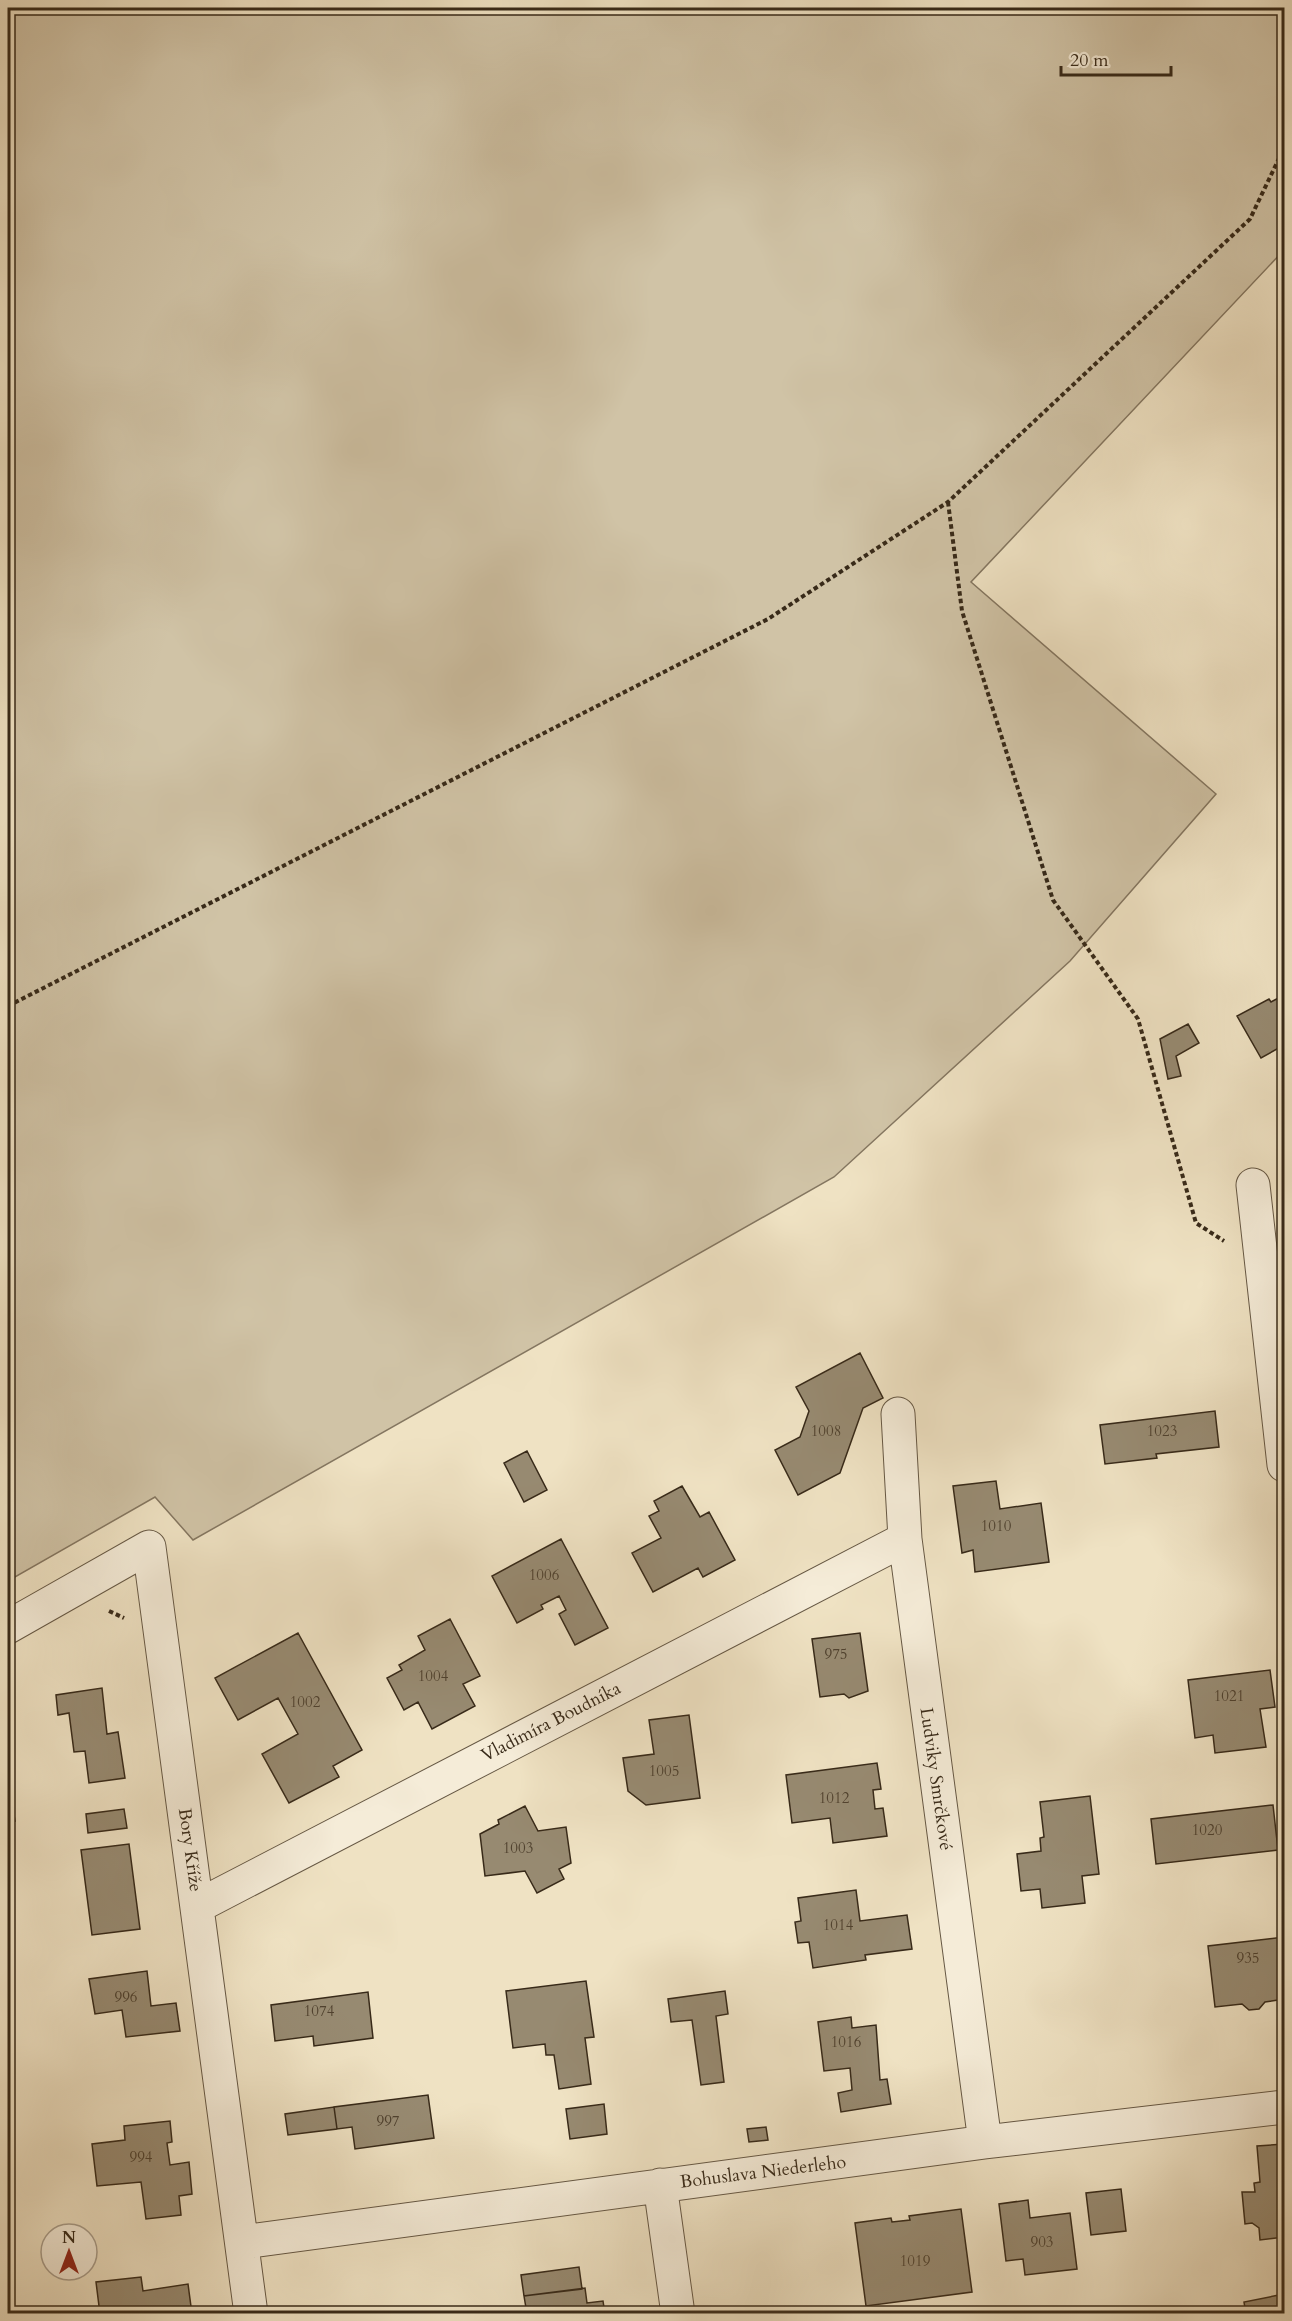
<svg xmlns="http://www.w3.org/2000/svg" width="1292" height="2321" viewBox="0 0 1292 2321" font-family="Cardo,serif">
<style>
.green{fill:#d0c3a6;stroke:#847660;stroke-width:1.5}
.building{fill:#978a71;stroke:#382a19;stroke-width:1.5}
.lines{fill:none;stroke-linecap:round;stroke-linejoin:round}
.minor-casing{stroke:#665844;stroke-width:35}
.path{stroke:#382a19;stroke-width:4;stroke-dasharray:4.5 3;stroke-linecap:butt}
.minor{stroke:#f5ecd8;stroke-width:33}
.labels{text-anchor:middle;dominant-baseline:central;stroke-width:4.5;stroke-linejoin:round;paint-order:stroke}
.number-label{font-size:15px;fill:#50422f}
.street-label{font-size:18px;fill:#382a19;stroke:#f5ecd8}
</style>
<rect width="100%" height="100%" fill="#efe2c3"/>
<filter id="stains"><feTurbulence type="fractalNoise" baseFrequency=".00333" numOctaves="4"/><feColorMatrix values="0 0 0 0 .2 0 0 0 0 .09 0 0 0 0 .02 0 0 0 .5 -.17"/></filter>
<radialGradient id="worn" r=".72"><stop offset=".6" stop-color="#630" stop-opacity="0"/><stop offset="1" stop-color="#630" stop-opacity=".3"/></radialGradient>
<!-- green -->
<path class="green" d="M 8,8 L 1284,8 L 1284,250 L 971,582 L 1216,794 L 1070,961 L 834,1177 L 193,1540 L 155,1497 L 8,1581 Z"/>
<!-- building -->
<path class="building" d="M 1284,995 L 1284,1045 L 1261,1058 L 1237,1016 L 1269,999 L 1271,1002 Z
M 1188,1024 L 1199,1043 L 1176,1056 L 1181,1076 L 1168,1079 L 1160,1039 Z
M 1284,1181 L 1284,1219 L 1283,1219 L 1278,1182 Z
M 860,1353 L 883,1398 L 863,1408 L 840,1473 L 798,1495 L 775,1450 L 800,1437 L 809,1411 L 796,1387 Z
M 1215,1411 L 1219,1447 L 1156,1454 L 1157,1458 L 1105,1464 L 1100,1425 Z
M 527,1451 L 547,1490 L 524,1502 L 504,1463 Z
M 996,1481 L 1000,1509 L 1041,1503 L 1049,1562 L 975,1572 L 973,1550 L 962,1553 L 953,1486 Z
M 682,1486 L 700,1517 L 709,1512 L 735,1560 L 703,1577 L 698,1568 L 653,1592 L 632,1553 L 661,1538 L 649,1516 L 659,1511 L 654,1501 Z
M 561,1539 L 608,1628 L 575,1645 L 559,1614 L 566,1610 L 559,1596 L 541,1605 L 543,1609 L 517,1623 L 492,1576 Z
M 450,1619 L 480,1676 L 463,1684 L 475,1706 L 432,1729 L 418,1702 L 404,1710 L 387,1678 L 402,1670 L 399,1665 L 425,1650 L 418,1636 Z
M 298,1633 L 362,1750 L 333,1766 L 339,1777 L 289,1803 L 262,1754 L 298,1734 L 278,1698 L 238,1720 L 215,1678 Z
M 860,1633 L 868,1691 L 849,1698 L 844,1694 L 820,1697 L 812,1639 Z
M 1270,1670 L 1275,1707 L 1260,1709 L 1266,1747 L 1215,1753 L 1213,1735 L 1195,1738 L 1188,1680 Z
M 102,1688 L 107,1734 L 118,1732 L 125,1778 L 89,1783 L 85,1751 L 74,1752 L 69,1713 L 58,1715 L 56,1695 Z
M 689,1715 L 700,1798 L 646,1805 L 628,1791 L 623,1758 L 654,1754 L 649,1720 Z
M 877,1763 L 881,1789 L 873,1790 L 875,1809 L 883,1808 L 887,1836 L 833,1843 L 830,1818 L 792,1823 L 786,1775 Z
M 8,1776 L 15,1821 L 8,1822 Z
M 1090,1796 L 1099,1874 L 1082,1876 L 1085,1903 L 1042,1908 L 1040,1889 L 1021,1891 L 1017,1854 L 1041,1851 L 1040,1838 L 1044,1837 L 1040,1802 Z
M 1273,1805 L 1278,1850 L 1156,1864 L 1151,1819 Z
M 525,1806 L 538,1831 L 566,1827 L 571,1863 L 559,1869 L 564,1879 L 537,1893 L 525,1871 L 485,1876 L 480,1834 L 499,1824 L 498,1820 Z
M 124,1809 L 127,1828 L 88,1833 L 86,1814 Z
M 129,1844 L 140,1929 L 92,1935 L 81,1850 Z
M 856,1890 L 860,1921 L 907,1915 L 912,1949 L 865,1955 L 866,1960 L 813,1968 L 809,1942 L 798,1943 L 795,1922 L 801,1921 L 798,1898 Z
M 1284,1937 L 1284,1999 L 1265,2002 L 1259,2009 L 1249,2010 L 1242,2004 L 1215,2007 L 1208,1946 Z
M 147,1971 L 151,2006 L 176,2003 L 180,2031 L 126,2037 L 122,2010 L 95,2014 L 89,1979 Z
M 586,1981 L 594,2037 L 585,2038 L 591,2084 L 559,2089 L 554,2055 L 546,2055 L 545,2044 L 513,2048 L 506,1991 Z
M 725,1991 L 728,2014 L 716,2016 L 724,2082 L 701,2085 L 692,2020 L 671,2022 L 668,1999 Z
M 368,1992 L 373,2038 L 314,2046 L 313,2036 L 275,2041 L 271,2005 Z
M 851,2017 L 852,2028 L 876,2025 L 880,2080 L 887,2079 L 891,2104 L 841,2112 L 838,2093 L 852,2090 L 850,2068 L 824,2071 L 818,2022 Z
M 428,2095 L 434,2138 L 355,2149 L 352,2127 L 337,2129 L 334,2107 Z
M 604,2104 L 607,2134 L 570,2139 L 566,2109 Z
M 334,2107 L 337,2129 L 288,2135 L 285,2114 Z
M 170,2121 L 172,2142 L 167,2143 L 170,2165 L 189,2162 L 192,2194 L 179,2196 L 181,2215 L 146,2219 L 141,2182 L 97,2186 L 92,2144 L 125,2140 L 124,2126 Z
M 766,2127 L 768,2140 L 749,2142 L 747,2129 Z
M 1284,2144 L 1284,2237 L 1260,2240 L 1259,2228 L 1252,2223 L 1245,2224 L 1242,2192 L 1255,2192 L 1254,2183 L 1260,2182 L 1257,2146 Z
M 1121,2189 L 1126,2231 L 1091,2235 L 1086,2193 Z
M 1028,2200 L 1030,2218 L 1070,2213 L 1077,2269 L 1025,2275 L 1023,2259 L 1006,2261 L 999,2204 Z
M 961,2209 L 972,2292 L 866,2306 L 855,2223 L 891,2218 L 892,2222 L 910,2220 L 909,2216 Z
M 579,2267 L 582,2289 L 524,2296 L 521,2275 Z
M 141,2277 L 143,2291 L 188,2284 L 192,2314 L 100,2314 L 96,2282 Z
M 585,2288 L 587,2303 L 603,2301 L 605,2314 L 527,2314 L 524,2296 Z
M 1284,2294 L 1284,2314 L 1246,2314 L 1244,2302 Z"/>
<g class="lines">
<defs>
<path id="minor" d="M 1253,1185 L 1284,1465
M 898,1414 L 905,1539 L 985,2142
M 8,1627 L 149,1547 L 251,2314
M 198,1906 L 905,1539
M 660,2185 L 678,2314
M 243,2242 L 985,2142 L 1284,2107"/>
</defs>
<!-- minor casing -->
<use href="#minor" class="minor-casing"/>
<!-- path -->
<path class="path" d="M 948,502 L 962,611 L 1053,900 L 1138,1019 L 1196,1223 L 1224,1241
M 8,1006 L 768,619 L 948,502 L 1250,219 L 1284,148
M 109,1611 L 124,1618"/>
<!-- minor -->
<use href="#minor" class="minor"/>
</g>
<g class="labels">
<!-- number labels -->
<g class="number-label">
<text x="826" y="1431">1008</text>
<text x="1162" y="1431">1023</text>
<text x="996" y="1526">1010</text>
<text x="544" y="1575">1006</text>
<text x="836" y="1654">975</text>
<text x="433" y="1676">1004</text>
<text x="1229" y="1696">1021</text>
<text x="305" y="1702">1002</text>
<text x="664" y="1771">1005</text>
<text x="834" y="1798">1012</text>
<text x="1207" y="1830">1020</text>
<text x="518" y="1848">1003</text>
<text x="838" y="1925">1014</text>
<text x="1248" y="1958">935</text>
<text x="126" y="1997">996</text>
<text x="319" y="2011">1074</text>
<text x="846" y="2042">1016</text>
<text x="388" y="2121">997</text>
<text x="141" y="2157">994</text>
<text x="1042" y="2242">903</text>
<text x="915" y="2261">1019</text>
</g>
<!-- street labels -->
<g class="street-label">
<text transform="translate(551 1722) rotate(-27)">Vladimíra Boudníka</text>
<text transform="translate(936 1779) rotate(82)">Ludviky Smrčkové</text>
<text transform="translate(190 1850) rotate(82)">Bory Kříže</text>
<text transform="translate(763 2172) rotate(-7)">Bohuslava Niederleho</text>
</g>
</g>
<!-- margin -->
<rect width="1292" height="2321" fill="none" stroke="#efe2c3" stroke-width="30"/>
<rect x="9" y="9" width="1274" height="2303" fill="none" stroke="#382a19" stroke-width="3"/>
<rect x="15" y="15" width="1262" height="2291" fill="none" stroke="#382a19" stroke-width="1.5"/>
<!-- north arrow -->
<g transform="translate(69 2252)"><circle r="28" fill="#f5ecd8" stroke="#a99e8c" stroke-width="1.5"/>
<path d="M0-4.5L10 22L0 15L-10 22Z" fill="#8f2418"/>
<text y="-9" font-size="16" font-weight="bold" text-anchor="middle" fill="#382a19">N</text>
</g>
<!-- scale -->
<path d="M1061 66v9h110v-9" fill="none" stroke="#382a19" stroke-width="3"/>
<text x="1070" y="66" font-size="18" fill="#382a19" stroke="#f5ecd8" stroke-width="4.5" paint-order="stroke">20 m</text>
<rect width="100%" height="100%" filter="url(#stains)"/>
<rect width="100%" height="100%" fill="url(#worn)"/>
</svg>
